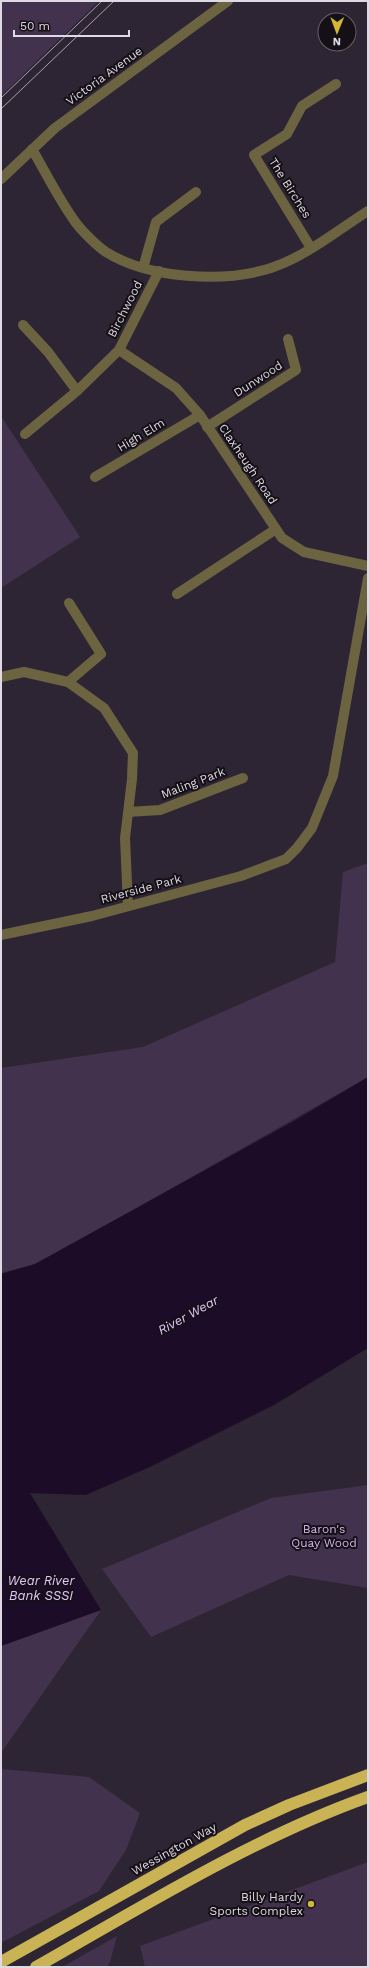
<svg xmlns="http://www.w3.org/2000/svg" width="369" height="1968" viewBox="0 0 369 1968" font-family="'Work Sans',sans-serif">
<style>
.green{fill:#43324e}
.water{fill:#1d0c28}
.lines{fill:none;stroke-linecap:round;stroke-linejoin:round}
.minor{stroke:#6c6340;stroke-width:10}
.highway{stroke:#c9b355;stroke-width:12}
.tram{stroke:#a7a0ab;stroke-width:1}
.poi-dot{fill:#d3b635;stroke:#141016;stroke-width:1.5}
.labels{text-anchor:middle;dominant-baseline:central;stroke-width:4;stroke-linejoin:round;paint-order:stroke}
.street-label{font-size:12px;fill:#dfd9e3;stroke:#141016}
.park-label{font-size:12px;fill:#d3b1eb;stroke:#141016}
.poi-label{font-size:12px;fill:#dfd9e3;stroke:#141016;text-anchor:end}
.water-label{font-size:13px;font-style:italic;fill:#e5c3fe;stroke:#141016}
</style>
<rect width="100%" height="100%" fill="#2d2533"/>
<!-- green -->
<path class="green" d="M 1,1 L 99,1 L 1,96 Z
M 1,416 L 80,537 L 1,588 Z
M 368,863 L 368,1077 L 137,1208 L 35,1264 L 1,1273 L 1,1068 L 143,1047 L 335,962 L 343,872 Z
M 368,1485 L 368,1588 L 289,1575 L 151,1637 L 102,1569 L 271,1498 Z
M 101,1610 L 1,1753 L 1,1646 Z
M 1,1769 L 89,1777 L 140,1813 L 126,1850 L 99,1891 L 1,1943 Z
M 368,1862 L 368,1967 L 145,1967 L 140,1946 Z
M 117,1936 L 110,1962 L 107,1967 L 62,1967 Z"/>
<!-- water -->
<path class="water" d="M 368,1077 L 368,1348 L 274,1405 L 152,1466 L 86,1495 L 30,1493 L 101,1610 L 1,1646 L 1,1274 L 35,1264 L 294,1121 Z"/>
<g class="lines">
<!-- minor -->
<path class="minor" d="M 32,149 C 46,173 59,200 76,223 C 82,231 98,247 106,252 C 149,279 224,283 271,268 C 305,257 338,230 368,211
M 1,179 L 55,128 L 228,1
M 311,248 L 254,155 L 287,134 L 302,106 L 336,84
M 143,268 L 156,222 L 196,192
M 23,325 L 48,352 L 77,391
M 119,350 L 176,388 L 200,415 L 282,538 L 304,552 L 368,566
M 207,427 L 296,370 L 288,339
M 25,434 L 77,391 L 119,350 L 159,271
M 95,477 L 200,415
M 177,594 L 276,529
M 1,677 L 24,672 L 68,682 L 104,708 L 133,753 L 132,779 L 125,838 L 128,906
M 68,682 L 101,654 L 69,603
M 128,812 L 160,810 L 243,778
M 1,935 L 92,916 L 241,876 L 286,859 L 297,848 L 312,828 L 333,776 L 368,578"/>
<!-- highway -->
<path class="highway" d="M 1,1962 L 245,1825 L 289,1805 L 368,1775
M 36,1967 C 142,1907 253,1838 368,1797"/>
<!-- tram -->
<path class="tram" d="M 1,98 L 102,1
M 1,109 L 114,1"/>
</g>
<!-- markers -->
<circle class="poi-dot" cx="311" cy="1904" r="4"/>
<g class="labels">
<!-- street labels -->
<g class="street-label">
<text transform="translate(104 76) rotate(-36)">Victoria Avenue</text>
<text transform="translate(290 188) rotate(58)">The Birches</text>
<text transform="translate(125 309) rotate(-63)">Birchwood</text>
<text transform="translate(258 379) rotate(-33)">Dunwood</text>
<text transform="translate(141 435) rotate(-31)">High Elm</text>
<text transform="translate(248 464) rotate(56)">Claxheugh Road</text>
<text transform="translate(193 783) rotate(-21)">Maling Park</text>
<text transform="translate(141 889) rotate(-15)">Riverside Park</text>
<text transform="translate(174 1849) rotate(-29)">Wessington Way</text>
</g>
<!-- park labels -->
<g class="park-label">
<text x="324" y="1529">Baron's<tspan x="324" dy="14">Quay Wood</tspan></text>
</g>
<!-- poi labels -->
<g class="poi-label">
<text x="303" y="1897">Billy Hardy<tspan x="303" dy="14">Sports Complex</tspan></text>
</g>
<!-- water labels -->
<g class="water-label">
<text transform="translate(188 1315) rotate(-29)">River Wear</text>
<text x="41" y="1580">Wear River<tspan x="41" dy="15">Bank SSSI</tspan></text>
</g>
</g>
<!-- border -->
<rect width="369" height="1968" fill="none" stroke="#dfd9e3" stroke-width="4"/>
<!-- north arrow -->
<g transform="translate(337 32) rotate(181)"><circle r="19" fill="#141016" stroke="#656068"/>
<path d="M0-3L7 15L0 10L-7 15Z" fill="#d3b635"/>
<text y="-6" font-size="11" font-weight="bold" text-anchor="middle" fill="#dfd9e3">N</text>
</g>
<!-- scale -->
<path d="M14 30v6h115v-6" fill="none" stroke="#dfd9e3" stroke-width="2"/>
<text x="20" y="30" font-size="12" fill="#dfd9e3" stroke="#141016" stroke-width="3" paint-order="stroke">50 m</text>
</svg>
